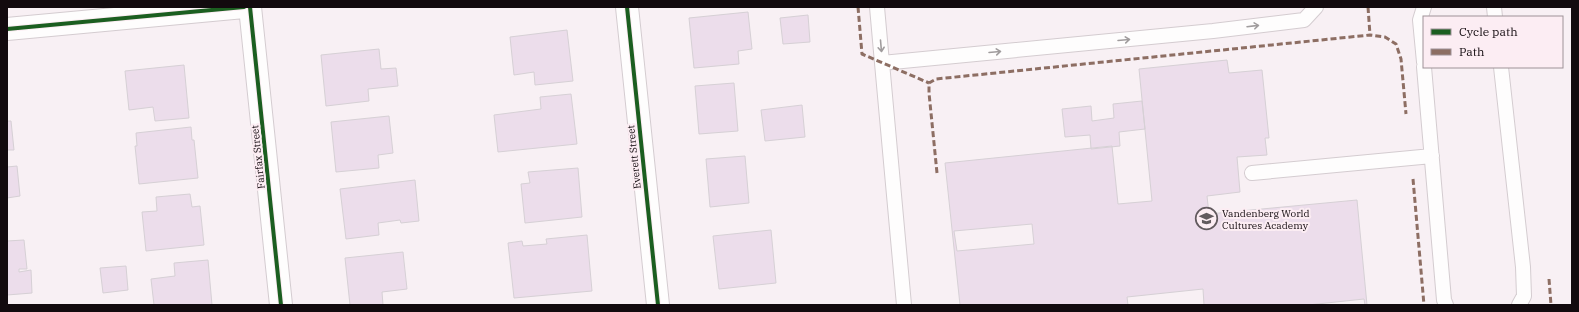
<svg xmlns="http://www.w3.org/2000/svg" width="1579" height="312" viewBox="0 0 1579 312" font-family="'IBM Plex Serif',serif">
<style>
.building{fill:#ecddeb;stroke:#d6d0d5;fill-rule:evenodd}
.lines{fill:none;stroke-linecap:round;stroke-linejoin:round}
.lane-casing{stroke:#d4ccd0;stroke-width:16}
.street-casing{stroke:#d4ccd0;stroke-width:24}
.lane{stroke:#fefdfd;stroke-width:14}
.street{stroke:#fefdfd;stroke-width:22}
.quiet{stroke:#8d6e63;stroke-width:3;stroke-dasharray:6 3;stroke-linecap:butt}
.cycleway-casing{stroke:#fcedf3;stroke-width:6}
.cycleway{stroke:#1b5e20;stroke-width:4}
.oneway{stroke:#a09c9d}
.labels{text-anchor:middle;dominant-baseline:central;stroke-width:4;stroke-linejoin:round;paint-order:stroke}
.street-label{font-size:10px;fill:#120a0e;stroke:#fcedf3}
.poi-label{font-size:10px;fill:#120a0e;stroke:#fcedf3;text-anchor:start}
</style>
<rect width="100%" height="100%" fill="#f8f0f4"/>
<!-- building -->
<path class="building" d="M 748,12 L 752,49 L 738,51 L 739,64 L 694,68 L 689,18 Z
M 808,15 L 810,42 L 783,44 L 780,18 Z
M 567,30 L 573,81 L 535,85 L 534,72 L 514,75 L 510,37 Z
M 379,49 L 381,69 L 396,68 L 398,86 L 368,89 L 369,101 L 326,106 L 321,55 Z
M 1227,60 L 1229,73 L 1262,70 L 1269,138 L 1265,138 L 1267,155 L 1237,157 L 1240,192 L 1207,196 L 1209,214 L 1357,200 L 1367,305 L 1365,305 L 1364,299 L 1308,305 L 1204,305 L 1203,289 L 1127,297 L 1128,305 L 960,305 L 945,163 L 1112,146 L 1118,204 L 1152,201 L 1139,69 ZM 1032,224 L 1034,244 L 957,251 L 954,231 Z
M 184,65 L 189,118 L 155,121 L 153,107 L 129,110 L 125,71 Z
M 734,83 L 738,131 L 699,134 L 695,86 Z
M 571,94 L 577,144 L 498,152 L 494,115 L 541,109 L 540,97 Z
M 1142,101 L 1145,129 L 1119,132 L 1120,146 L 1091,149 L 1090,135 L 1065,137 L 1062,109 L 1091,106 L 1092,121 L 1114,118 L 1113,104 Z
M 802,105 L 805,137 L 765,141 L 761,110 Z
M 389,116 L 393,153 L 378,155 L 379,168 L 336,172 L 331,122 Z
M 7,121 L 11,121 L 14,150 L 7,150 Z
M 191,127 L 192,140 L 194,140 L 198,178 L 139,184 L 135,146 L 137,146 L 136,133 Z
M 745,156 L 749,203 L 710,207 L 706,159 Z
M 17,166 L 20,196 L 7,198 L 7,167 Z
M 578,168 L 582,217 L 525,223 L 521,184 L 530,183 L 528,172 Z
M 415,180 L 419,221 L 401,223 L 400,220 L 378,223 L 379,235 L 346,239 L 340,189 Z
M 190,194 L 192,207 L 200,206 L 204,245 L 146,251 L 142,212 L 157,211 L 156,197 Z
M 771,230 L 776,283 L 719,289 L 713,236 Z
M 587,235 L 592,291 L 514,298 L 508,243 L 522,241 L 523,246 L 547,244 L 546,239 Z
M 24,240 L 27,269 L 19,269 L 19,272 L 31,270 L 32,293 L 7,295 L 7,241 Z
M 403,252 L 407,289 L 382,292 L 383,305 L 350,305 L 345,258 Z
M 208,260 L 212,305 L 154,305 L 151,279 L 175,276 L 174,263 Z
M 126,266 L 128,290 L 103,293 L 100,268 Z"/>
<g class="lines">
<defs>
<path id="lane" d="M 877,7 L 882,63 L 1213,31 L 1304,20 L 1316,7
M 1494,7 L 1495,17
M 1424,62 L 1420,20 L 1424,7
M 882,63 L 904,305
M 1424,67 L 1444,300 L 1446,305
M 1501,67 L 1523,267 L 1524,296 L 1519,305
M 1252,173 L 1432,156"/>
<path id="street" d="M 250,7 L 281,305
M 627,7 L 658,305
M 7,29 L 244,7"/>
</defs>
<!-- lane casing -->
<use href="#lane" class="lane-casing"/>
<!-- street casing -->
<use href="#street" class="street-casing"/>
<!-- lane -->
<use href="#lane" class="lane"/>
<!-- street -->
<use href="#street" class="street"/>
<!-- quiet -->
<path class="quiet" d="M 858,7 L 862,54 L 929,83
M 1368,7 L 1370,35
M 937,173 L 929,93 L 929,83 L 936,79 L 1370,35 L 1385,37 L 1396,44 L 1401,59 L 1406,114
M 1413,179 L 1424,305
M 1549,279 L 1551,305"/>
<defs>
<path id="cycleway" d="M 250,7 L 281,305
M 627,7 L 658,305
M 7,29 L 244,7"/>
</defs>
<!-- cycleway casing -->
<use href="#cycleway" class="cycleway-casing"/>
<!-- cycleway -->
<use href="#cycleway" class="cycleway"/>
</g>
<!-- one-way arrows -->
<defs><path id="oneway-shaft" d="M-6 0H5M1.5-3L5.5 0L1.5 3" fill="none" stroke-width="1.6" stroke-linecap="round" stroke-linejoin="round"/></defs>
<g class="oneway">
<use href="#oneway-shaft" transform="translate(1253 26) rotate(-7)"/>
<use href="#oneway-shaft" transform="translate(1124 40) rotate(-5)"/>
<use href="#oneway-shaft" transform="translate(881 46) rotate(85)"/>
<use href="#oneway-shaft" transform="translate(995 52) rotate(-5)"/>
</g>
<!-- icons -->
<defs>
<symbol id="school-ring" viewBox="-11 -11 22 22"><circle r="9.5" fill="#fcedf3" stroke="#625a5e" stroke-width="1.5"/><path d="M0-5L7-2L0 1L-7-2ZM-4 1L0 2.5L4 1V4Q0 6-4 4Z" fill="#625a5e"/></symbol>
</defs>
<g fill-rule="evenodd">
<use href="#school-ring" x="1194" y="206" width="25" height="25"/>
</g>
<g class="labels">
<!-- street labels -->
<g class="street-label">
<text transform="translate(258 157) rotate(-96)">Fairfax Street</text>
<text transform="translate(634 157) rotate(-96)">Everett Street</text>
</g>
<!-- poi labels -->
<g class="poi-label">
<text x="1222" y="213">Vandenberg World<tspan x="1222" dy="12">Cultures Academy</tspan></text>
</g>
</g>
<!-- border -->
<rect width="1579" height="312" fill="none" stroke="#120a0e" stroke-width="16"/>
<!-- legend -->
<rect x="1423" y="16" width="140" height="52" fill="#fcedf3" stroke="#9e9297"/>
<rect x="1431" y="29" width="20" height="6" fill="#1b5e20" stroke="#9e9297"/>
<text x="1459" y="36" font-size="12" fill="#120a0e">Cycle path</text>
<rect x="1431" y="49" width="20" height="6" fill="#8d6e63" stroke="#9e9297"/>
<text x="1459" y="56" font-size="12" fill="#120a0e">Path</text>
</svg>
